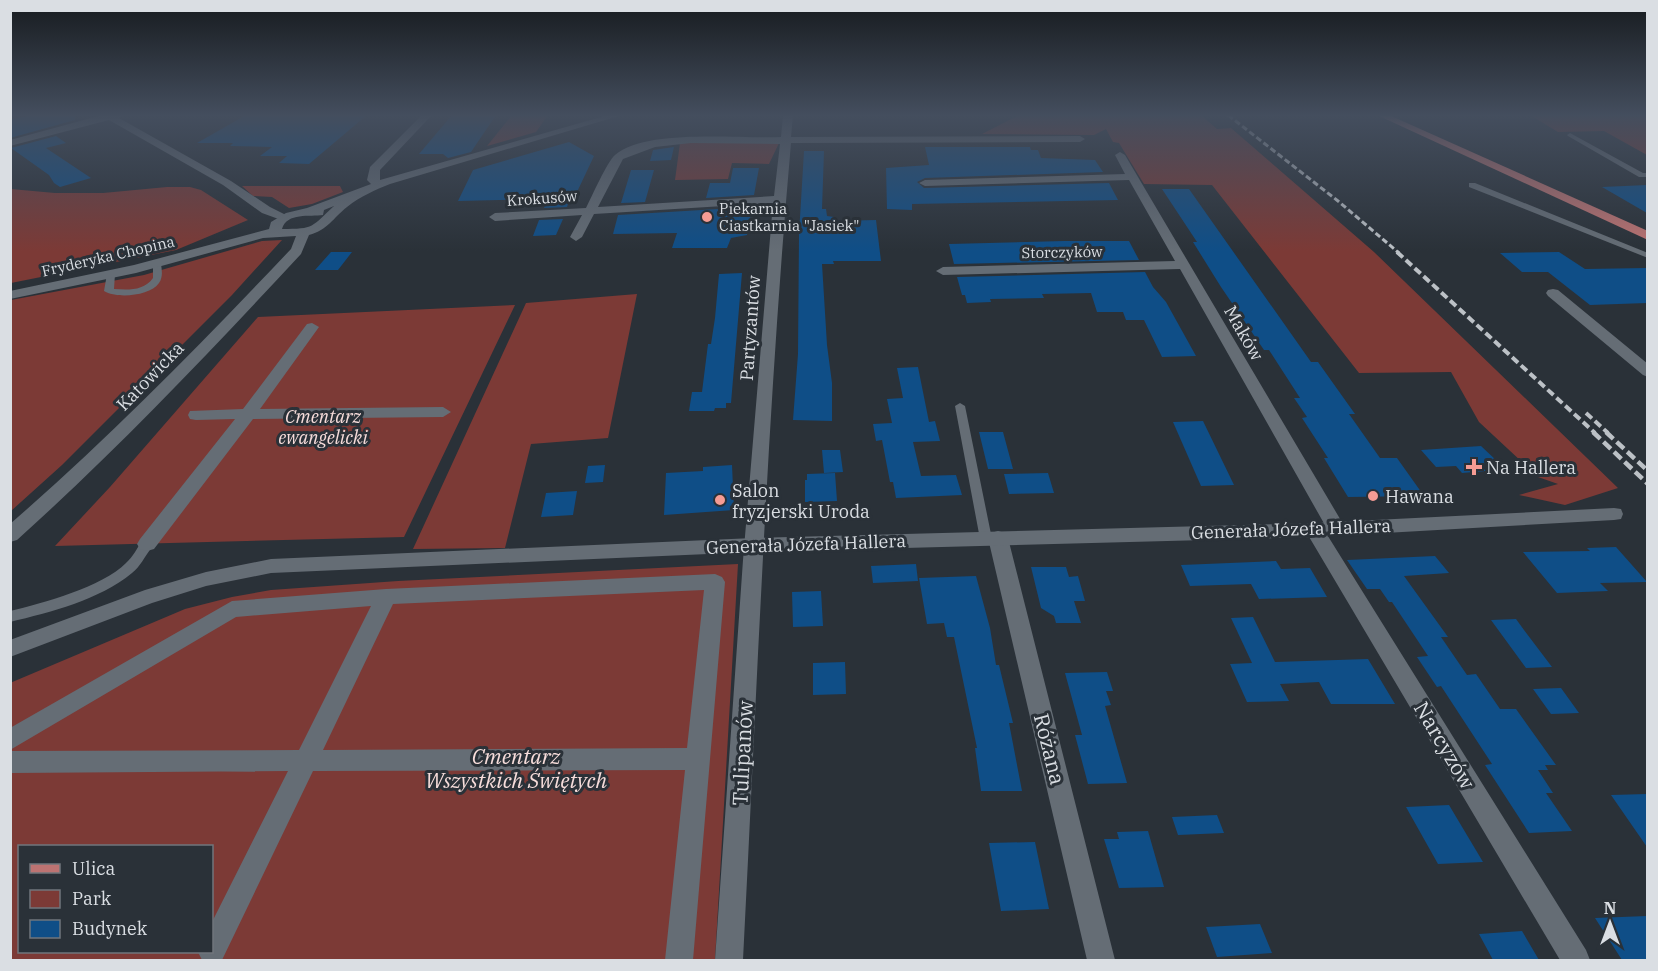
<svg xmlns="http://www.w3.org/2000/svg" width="1658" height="971" viewBox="0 0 1658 971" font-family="'IBM Plex Serif',serif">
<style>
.green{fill:#7c3a36;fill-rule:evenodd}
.building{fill:#0f4e87}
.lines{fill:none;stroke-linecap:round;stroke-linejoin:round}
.lane{fill:#656d75;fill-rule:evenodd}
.street{fill:#656d75;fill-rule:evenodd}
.secondary{fill:#656d75;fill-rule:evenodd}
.primary{fill:#bd7372;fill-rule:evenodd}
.rail-far2{stroke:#bcc1c6;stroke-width:3;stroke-dasharray:6 3;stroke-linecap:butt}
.rail-far1{stroke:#bcc1c6;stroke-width:4;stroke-dasharray:8 4;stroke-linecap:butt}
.rail{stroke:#bcc1c6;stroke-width:4.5;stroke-dasharray:10 4.5;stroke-linecap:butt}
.poi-dot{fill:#f59c94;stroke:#2a3138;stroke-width:2}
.labels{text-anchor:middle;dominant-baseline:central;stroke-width:6;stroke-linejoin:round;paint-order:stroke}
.far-street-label{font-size:15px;fill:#dadee3;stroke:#2a3138}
.far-poi-label{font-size:15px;fill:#dadee3;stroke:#2a3138;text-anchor:start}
.street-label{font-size:18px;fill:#dadee3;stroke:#2a3138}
.park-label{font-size:18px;font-style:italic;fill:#f7dddb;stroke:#2a3138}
.poi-label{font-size:18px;fill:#dadee3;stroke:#2a3138;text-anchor:start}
.near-street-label{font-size:21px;fill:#dadee3;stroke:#2a3138}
.near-park-label{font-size:21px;font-style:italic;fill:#f7dddb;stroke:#2a3138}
</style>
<rect width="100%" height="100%" fill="#2a3138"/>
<!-- green -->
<path class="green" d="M 512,115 L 548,115 L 536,132 L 487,146 Z
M 1019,115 L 1201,115 L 1217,129 L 1231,128 L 1374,252 L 1618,488 L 1565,505 L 1519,495 L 1558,484 L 1538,477 L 1479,422 L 1451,372 L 1359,373 L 1212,185 L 1144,184 L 1119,143 L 1113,142 L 1106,129 L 1094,135 L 982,134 Z
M 1530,115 L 1647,115 L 1647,155 L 1604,131 L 1558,132 Z
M 680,143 L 779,143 L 769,164 L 732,163 L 728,179 L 675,180 Z
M 242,186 L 340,186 L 343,192 L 312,204 L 289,208 L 272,197 L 253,196 Z
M 167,187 L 190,187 L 201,190 L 248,220 L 176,250 L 11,283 L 11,189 L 55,193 L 103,193 Z
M 282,240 L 232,295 L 62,465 L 11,511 L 11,300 L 144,275 L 262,241 Z
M 637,294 L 608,438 L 531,444 L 505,548 L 413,549 L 526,303 Z
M 515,305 L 404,537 L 55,546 L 110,487 L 258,317 Z
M 738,564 L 715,960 L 11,960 L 10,683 L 185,609 L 232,597 L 271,590 L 398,581 ZM 20,846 L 212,846 L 212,952 L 20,952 Z"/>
<!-- building -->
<path class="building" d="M 32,115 L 75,115 L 75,120 L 10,138 L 10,120 Z
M 246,115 L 367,115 L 309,164 L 279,163 L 287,156 L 260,156 L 272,147 L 230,146 L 233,143 L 197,143 Z
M 452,115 L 496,115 L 471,152 L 448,158 L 443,154 L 419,154 Z
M 56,136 L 66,143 L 46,148 L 91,178 L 60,187 L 54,183 L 49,175 L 11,148 Z
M 569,142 L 594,156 L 577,192 L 572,192 L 567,207 L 544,208 L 548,199 L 458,201 L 473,170 Z
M 674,147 L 671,160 L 650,161 L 653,150 Z
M 925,147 L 1030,147 L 1031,150 L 1038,150 L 1041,158 L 1095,160 L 1103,172 L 925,178 L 917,182 L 924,188 L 1109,183 L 1118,200 L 912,204 L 912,210 L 887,209 L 886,168 L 929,165 Z
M 804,151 L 824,151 L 822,209 L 826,209 L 827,216 L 834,217 L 833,221 L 876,220 L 881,261 L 833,261 L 834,264 L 822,264 L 827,345 L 832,383 L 832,421 L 793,420 L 798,354 L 799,234 Z
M 733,168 L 759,168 L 754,195 L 706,198 L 710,183 L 730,183 Z
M 631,170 L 654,170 L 645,202 L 621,203 Z
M 1647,185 L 1647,213 L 1602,187 Z
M 1162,189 L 1189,189 L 1311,362 L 1318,362 L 1355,414 L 1349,414 L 1380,458 L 1397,458 L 1424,496 L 1348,497 L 1324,458 L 1328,458 L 1302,418 L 1307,417 L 1294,398 L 1300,398 L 1269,350 L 1264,350 L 1221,287 L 1193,242 L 1197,242 Z
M 752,207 L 747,235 L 731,238 L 727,248 L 672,248 L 677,233 L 613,234 L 618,215 Z
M 563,219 L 556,235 L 533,236 L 539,220 Z
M 1064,241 L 1129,241 L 1139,260 L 954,264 L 949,244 Z
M 331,252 L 352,252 L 338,270 L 315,270 Z
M 1559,252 L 1585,269 L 1647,268 L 1647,303 L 1590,305 L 1548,272 L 1522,272 L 1500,253 Z
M 1145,272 L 1153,287 L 1166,302 L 1196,356 L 1162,357 L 1144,320 L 1126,320 L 1123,312 L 1097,312 L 1091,293 L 1042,294 L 1044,298 L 990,299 L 991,302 L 967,303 L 965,295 L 962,295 L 957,277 Z
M 742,273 L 731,403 L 726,403 L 726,408 L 715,408 L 714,411 L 689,411 L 692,392 L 702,392 L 708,344 L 711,344 L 715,318 L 719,274 Z
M 918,367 L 929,422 L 935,421 L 940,441 L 913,442 L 921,476 L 956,475 L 962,495 L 896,498 L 893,482 L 890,482 L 882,440 L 876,441 L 873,424 L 892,423 L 887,399 L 903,398 L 897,368 Z
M 1203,421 L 1234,485 L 1201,486 L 1173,422 Z
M 979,432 L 1003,432 L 1013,469 L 988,469 Z
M 1481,446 L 1498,462 L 1479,464 L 1486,471 L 1462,473 L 1456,466 L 1436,467 L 1421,450 Z
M 822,450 L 840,450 L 843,472 L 824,473 Z
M 605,465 L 603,482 L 585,483 L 588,466 Z
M 732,465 L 734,510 L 664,515 L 666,473 L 703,471 L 703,467 Z
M 835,473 L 837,501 L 805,502 L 805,480 L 807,480 L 807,474 Z
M 1048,473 L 1054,493 L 1009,494 L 1004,474 Z
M 577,491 L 573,515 L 541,517 L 546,493 Z
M 1616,547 L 1647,582 L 1600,583 L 1608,591 L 1557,593 L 1523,552 L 1590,551 L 1587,548 Z
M 1435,556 L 1449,573 L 1404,576 L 1448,637 L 1441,637 L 1467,675 L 1476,674 L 1500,709 L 1516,709 L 1556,765 L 1545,765 L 1548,770 L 1538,770 L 1553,793 L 1546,793 L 1572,831 L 1529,833 L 1485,765 L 1492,764 L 1441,686 L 1437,687 L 1417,657 L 1428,656 L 1392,602 L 1389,602 L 1380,589 L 1367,589 L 1347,560 Z
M 1276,561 L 1281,569 L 1310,568 L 1327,597 L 1259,599 L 1251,584 L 1190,586 L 1181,565 Z
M 916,564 L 918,581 L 873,583 L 871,566 Z
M 1031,567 L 1066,567 L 1069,577 L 1078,576 L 1085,601 L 1074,601 L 1081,623 L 1056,623 L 1054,616 L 1041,608 Z
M 976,576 L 990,628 L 996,665 L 999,665 L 1013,723 L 1009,723 L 1022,791 L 981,791 L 975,748 L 977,748 L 954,637 L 947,637 L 944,623 L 927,624 L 919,578 Z
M 821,591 L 823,626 L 793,627 L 792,592 Z
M 1253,617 L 1275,662 L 1368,659 L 1395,704 L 1331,704 L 1319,682 L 1280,684 L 1289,701 L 1247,702 L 1230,664 L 1252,663 L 1231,618 Z
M 1516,619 L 1527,634 L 1552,667 L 1526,668 L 1491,620 Z
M 845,662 L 846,694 L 813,695 L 813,663 Z
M 1107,672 L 1113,691 L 1106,691 L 1111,705 L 1105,706 L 1127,783 L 1088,784 L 1075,735 L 1082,735 L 1065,673 Z
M 1561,688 L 1579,713 L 1551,714 L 1533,689 Z
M 1647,794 L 1647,847 L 1611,795 Z
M 1449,805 L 1483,862 L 1438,864 L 1406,807 Z
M 1217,815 L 1224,833 L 1178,835 L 1172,817 Z
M 1148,831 L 1164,887 L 1119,888 L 1104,839 L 1119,839 L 1117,832 Z
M 1035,842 L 1049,909 L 1001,911 L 989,843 Z
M 1647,916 L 1647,960 L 1622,960 L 1595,918 Z
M 1260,924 L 1272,953 L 1217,957 L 1206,927 Z
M 1522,931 L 1539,960 L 1493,960 L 1479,934 Z"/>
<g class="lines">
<!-- lane -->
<path class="lane" d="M 1570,133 L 1643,173 L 1648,173 L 1648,177 L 1639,177 L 1568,136 L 1567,135 Z
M 1469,183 L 1475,183 L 1648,253 L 1648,258 L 1469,187 Z
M 157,261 L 161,264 C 162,271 163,277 159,283 C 150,296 117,299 104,291 L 107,274 L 111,271 L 115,274 L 114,289 C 128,290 144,291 153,278 L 153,264 Z
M 960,403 L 965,406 L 992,539 L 991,542 L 981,542 L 980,539 L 955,406 Z
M 147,539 L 152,541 L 153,544 L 152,547 C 145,556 140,567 132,573 C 99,600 51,612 10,622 L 10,611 C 43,603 102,587 126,563 C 133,557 137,548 142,541 Z"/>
<!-- street -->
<path class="street" d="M 102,115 L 123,115 L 119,118 L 231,181 L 270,207 L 290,217 L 284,221 L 262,213 L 223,185 L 109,120 L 10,146 L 10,140 Z
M 783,115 L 793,115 L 791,137 L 1080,136 L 1085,139 L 1080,142 L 791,143 C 767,415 757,688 743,960 L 715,960 L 743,560 L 773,203 L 594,214 L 582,237 L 576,241 L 570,237 L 582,215 L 495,221 L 489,217 L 495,213 L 586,208 C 592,196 607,162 615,155 C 646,128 740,139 781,137 ZM 691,143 L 780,144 L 774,196 L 598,207 L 623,159 L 655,147 Z
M 1120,152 L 1125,155 L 1346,529 L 1344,534 L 1337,536 L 1330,534 L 1180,269 L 943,275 L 936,271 L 943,267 L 1175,261 L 1129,180 L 925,186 L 919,183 L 925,180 L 1125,174 L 1115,155 Z
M 1553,289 L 1558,290 L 1648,364 L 1648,377 L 1643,375 L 1548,296 L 1546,293 L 1548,290 Z
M 312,323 L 319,327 L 260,409 L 443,407 L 451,412 L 443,417 L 253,419 L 154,549 L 147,551 L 140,549 L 137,544 L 140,539 L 235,419 L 196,420 L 190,419 L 188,415 L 190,411 L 243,409 L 307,324 Z
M 1314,523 L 1321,525 L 1586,950 L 1590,960 L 1560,960 L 1305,530 L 1307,525 Z
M 998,531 L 1005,533 L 1008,538 L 1115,960 L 1087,960 L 988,538 L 991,533 Z
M 715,574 L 722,577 L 725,582 L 693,960 L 665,960 L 685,770 L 313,771 L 222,960 L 202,960 L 198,952 L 212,952 L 212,922 L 288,771 L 10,773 L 10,751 L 299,750 L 371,606 L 236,617 L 10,750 L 10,728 L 232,601 L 386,589 ZM 704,590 L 687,748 L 323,750 L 393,604 Z"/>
<!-- secondary -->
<path class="secondary" d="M 422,115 L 432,115 L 380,170 L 380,180 L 608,115 L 622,115 L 390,184 C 375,190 361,196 347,207 C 333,218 328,230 309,235 L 301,254 C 209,353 117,450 17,540 L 10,542 L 10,524 C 109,438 201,344 291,249 L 296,236 L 263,238 L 136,273 L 10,299 L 10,291 L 134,265 L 269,229 L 271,222 L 286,213 L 307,208 L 371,184 L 367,180 L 370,167 ZM 334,206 C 311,227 315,229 282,229 C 287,212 310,217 323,215 L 324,210 Z
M 1614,508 L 1621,509 L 1623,514 L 1621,519 L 1614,520 L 1314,537 L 754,552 L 271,573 L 206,586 L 152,603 L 10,657 L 10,640 L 145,590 L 206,572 L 271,559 L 754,538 L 1314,523 Z"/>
<!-- primary -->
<path class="primary" d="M 1377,115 L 1389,115 L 1648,231 L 1648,240 Z"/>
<!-- rail-far2 -->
<path class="rail-far2" d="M 1228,115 L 1338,201 L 1399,253"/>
<!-- rail-far1 -->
<path class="rail-far1" d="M 1397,252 L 1595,433
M 1586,413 L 1608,433"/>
<!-- rail -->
<path class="rail" d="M 1593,432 L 1648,484
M 1606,432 L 1648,471"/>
</g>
<!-- sky -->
<linearGradient id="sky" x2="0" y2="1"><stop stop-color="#171b1f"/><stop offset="0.46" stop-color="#444e5e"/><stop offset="1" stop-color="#444e5e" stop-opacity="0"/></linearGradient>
<rect width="1658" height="251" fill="url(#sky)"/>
<!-- markers -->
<g class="poi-dot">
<circle cx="707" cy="217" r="6"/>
<path d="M1471 458h6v6h6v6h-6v6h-6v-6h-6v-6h6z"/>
<circle cx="1373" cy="496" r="6"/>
<circle cx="720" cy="500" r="6"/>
</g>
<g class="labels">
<!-- far-street labels -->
<g class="far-street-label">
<text transform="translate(542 198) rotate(-4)">Krokusów</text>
<text transform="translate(1062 252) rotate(-1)">Storczyków</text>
<text transform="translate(108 256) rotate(-13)">Fryderyka Chopina</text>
</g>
<!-- far-poi labels -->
<g class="far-poi-label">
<text x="719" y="208">Piekarnia<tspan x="719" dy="17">Ciastkarnia "Jasiek"</tspan></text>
</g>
<!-- street labels -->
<g class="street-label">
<text transform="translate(750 328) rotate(-86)">Partyzantów</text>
<text transform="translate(1244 333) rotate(60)">Maków</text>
<text transform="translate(150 376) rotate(-46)">Katowicka</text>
<text transform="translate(1291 529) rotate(-2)">Generała Józefa Hallera</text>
<text transform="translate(806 544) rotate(-2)">Generała Józefa Hallera</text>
</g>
<!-- park labels -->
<g class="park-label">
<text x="323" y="416">Cmentarz<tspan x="323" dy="21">ewangelicki</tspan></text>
</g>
<!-- poi labels -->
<g class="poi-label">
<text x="1486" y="467">Na Hallera</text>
<text x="732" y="490">Salon<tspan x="732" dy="21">fryzjerski Uroda</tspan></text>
<text x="1385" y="496">Hawana</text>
</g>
<!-- near-street labels -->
<g class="near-street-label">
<text transform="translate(1445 745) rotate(59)">Narcyzów</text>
<text transform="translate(1050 749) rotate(76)">Różana</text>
<text transform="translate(742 753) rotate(-87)">Tulipanów</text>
</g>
<!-- near-park labels -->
<g class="near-park-label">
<text x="516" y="756">Cmentarz<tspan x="516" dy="24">Wszystkich Świętych</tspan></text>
</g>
</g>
<!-- border -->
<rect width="1658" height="971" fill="none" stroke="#dadee3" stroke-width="24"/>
<!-- legend -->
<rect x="18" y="845" width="195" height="108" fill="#2a3138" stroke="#70767c" stroke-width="1.5"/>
<rect x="30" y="864" width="30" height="9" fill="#bd7372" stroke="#70767c" stroke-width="1.5"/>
<text x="72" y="875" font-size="18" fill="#dadee3">Ulica</text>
<rect x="30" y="890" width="30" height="18" fill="#7c3a36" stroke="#70767c" stroke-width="1.5"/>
<text x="72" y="905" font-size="18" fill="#dadee3">Park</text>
<rect x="30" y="920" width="30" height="18" fill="#0f4e87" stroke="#70767c" stroke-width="1.5"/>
<text x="72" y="935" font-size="18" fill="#dadee3">Budynek</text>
<!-- north arrow -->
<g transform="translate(1610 923)" stroke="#2a3138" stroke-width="4.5" paint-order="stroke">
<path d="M0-4.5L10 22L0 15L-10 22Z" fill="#dadee3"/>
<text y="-9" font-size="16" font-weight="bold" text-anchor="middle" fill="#dadee3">N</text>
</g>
</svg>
